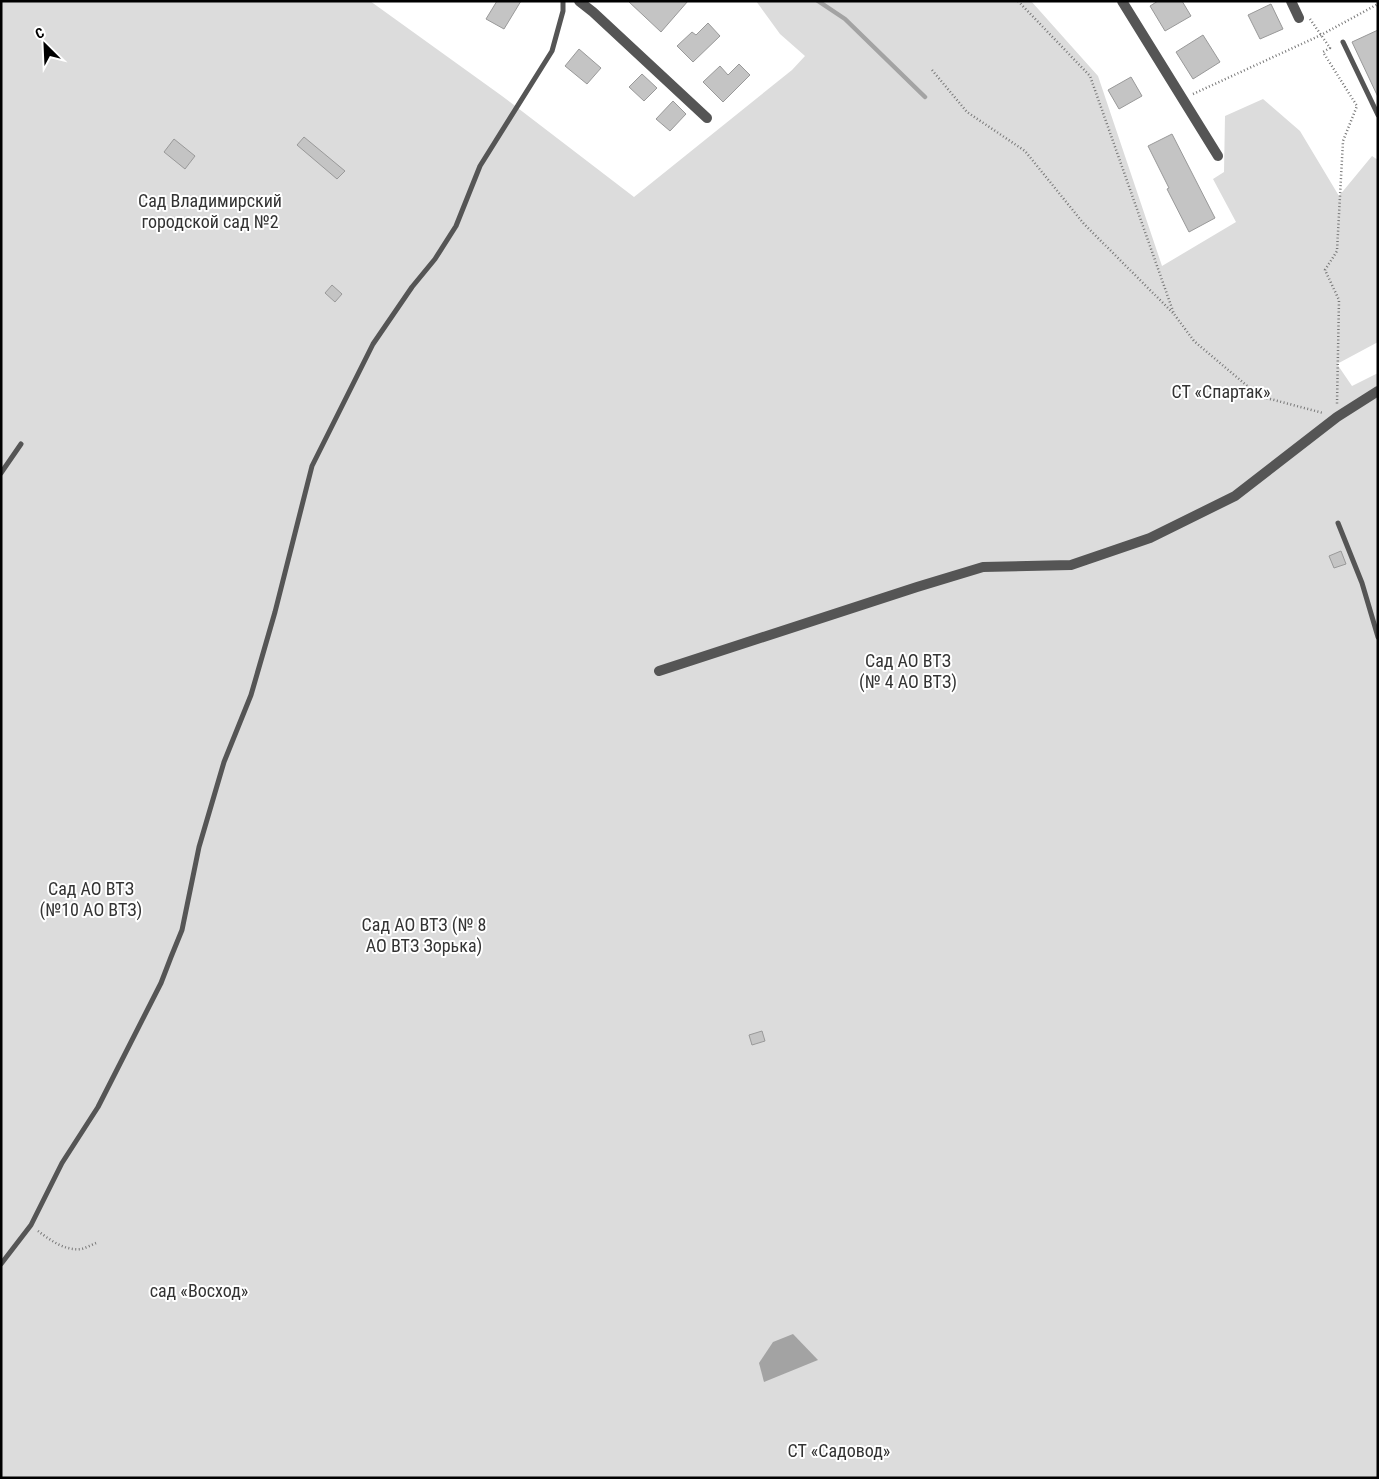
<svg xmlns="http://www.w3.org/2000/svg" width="1379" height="1479" viewBox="0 0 1379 1479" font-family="'Roboto Condensed',sans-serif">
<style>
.green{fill:#dcdcdc}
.water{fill:#a3a3a3}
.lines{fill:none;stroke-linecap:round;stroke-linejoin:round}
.stream{stroke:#a3a3a3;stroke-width:4.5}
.building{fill:#c4c4c4;stroke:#999}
.path{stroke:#777;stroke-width:2.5;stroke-dasharray:1 2.5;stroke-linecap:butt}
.service{stroke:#555;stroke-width:5}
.minor{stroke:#555;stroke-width:10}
.labels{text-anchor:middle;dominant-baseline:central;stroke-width:4;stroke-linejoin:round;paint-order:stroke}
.park-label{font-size:18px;fill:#333;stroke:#fff}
</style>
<rect width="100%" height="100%" fill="#fff"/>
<!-- green -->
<path class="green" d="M 1,1 L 370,1 L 502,96 L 634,197 L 792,70 L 805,56 L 780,34 L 756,1 L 1031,1 L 1098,76 L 1162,266 L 1236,222 L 1213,179 L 1224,172 L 1225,116 L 1263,99 L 1300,131 L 1339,196 L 1372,156 L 1378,160 L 1378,342 L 1337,364 L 1352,386 L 1378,373 L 1378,1478 L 1,1478 Z"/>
<!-- water -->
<path class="water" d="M 793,1334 L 818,1360 L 764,1382 L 759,1363 L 773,1342 Z"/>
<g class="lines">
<!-- stream -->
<path class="stream" d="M 818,1 L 845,19 L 925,97"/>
</g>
<!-- building -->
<path class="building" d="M 497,1 L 521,1 L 504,29 L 486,19 Z
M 628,1 L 688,1 L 661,32 Z
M 1158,1 L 1182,1 L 1191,16 L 1165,31 L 1150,6 Z
M 1271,4 L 1283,29 L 1260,39 L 1248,15 Z
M 708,23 L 720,36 L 693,62 L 677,46 L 692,32 L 696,35 Z
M 1378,30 L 1378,97 L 1352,42 Z
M 1203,35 L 1220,62 L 1193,79 L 1176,52 Z
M 579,49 L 601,68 L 587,84 L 565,66 Z
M 739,64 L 750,75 L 723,102 L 703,82 L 720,66 L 728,75 Z
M 642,74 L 657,88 L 644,101 L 629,87 Z
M 1131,77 L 1142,96 L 1119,109 L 1108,90 Z
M 673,101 L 686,114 L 670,131 L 656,119 Z
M 1172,134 L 1215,218 L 1189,232 L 1167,189 L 1169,188 L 1148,146 Z
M 304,137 L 345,171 L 337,179 L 297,145 Z
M 174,139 L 195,156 L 185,169 L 164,152 Z
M 332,285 L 342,294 L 335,302 L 325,293 Z
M 1341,551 L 1346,564 L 1334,568 L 1329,556 Z
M 762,1031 L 765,1041 L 752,1045 L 749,1035 Z"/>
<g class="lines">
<!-- path -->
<path class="path" d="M 1018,1 L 1090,76 L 1174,314 L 1194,341 L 1259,396 L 1323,413
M 1310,19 L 1330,48 L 1323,52 L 1357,106 L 1343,141 L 1337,251 L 1325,270 L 1339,300 L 1337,404
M 932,70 L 967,112 L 1025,151 L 1084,224 L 1173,313
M 1193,94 L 1321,35 L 1378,4
M 38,1231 C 50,1240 65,1251 81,1249 C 86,1248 91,1245 96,1243"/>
<!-- service -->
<path class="service" d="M 1343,42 L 1378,115
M 1,473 L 21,444
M 1338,523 L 1362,583 L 1378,637
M 1,1264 L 31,1225 L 62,1163 L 98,1107 L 161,983 L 171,957 L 182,930 L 199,847 L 224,762 L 251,695 L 275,612 L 312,466 L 373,344 L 412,287 L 435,259 L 456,226 L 480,166 L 552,51 L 563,11 L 563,1"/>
<!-- minor -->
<path class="minor" d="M 579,1 L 593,12 L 707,118
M 1122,1 L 1218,156
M 1291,1 L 1299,18
M 659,671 L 917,587 L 983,567 L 1071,565 L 1150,538 L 1235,496 L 1337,417 L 1378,391"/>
</g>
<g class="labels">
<!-- park labels -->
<g class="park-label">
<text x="210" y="200">Сад Владимирский<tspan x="210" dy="21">городской сад №2</tspan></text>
<text x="1221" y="391">СТ «Спартак»</text>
<text x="908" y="660">Сад АО ВТЗ<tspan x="908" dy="21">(№ 4 АО ВТЗ)</tspan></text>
<text x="91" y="888">Сад АО ВТЗ<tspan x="91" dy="21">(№10 АО ВТЗ)</tspan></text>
<text x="424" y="924">Сад АО ВТЗ (№ 8<tspan x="424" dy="21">АО ВТЗ Зорька)</tspan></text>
<text x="199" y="1290">сад «Восход»</text>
<text x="839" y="1450">СТ «Садовод»</text>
</g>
</g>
<!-- border -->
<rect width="1379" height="1479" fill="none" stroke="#000000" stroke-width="5"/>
<!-- north arrow -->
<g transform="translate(45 45) rotate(336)" stroke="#ffffff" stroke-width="4" paint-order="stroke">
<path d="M0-4L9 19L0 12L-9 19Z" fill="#000000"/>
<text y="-8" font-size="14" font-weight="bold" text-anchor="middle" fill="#000000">С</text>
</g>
</svg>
